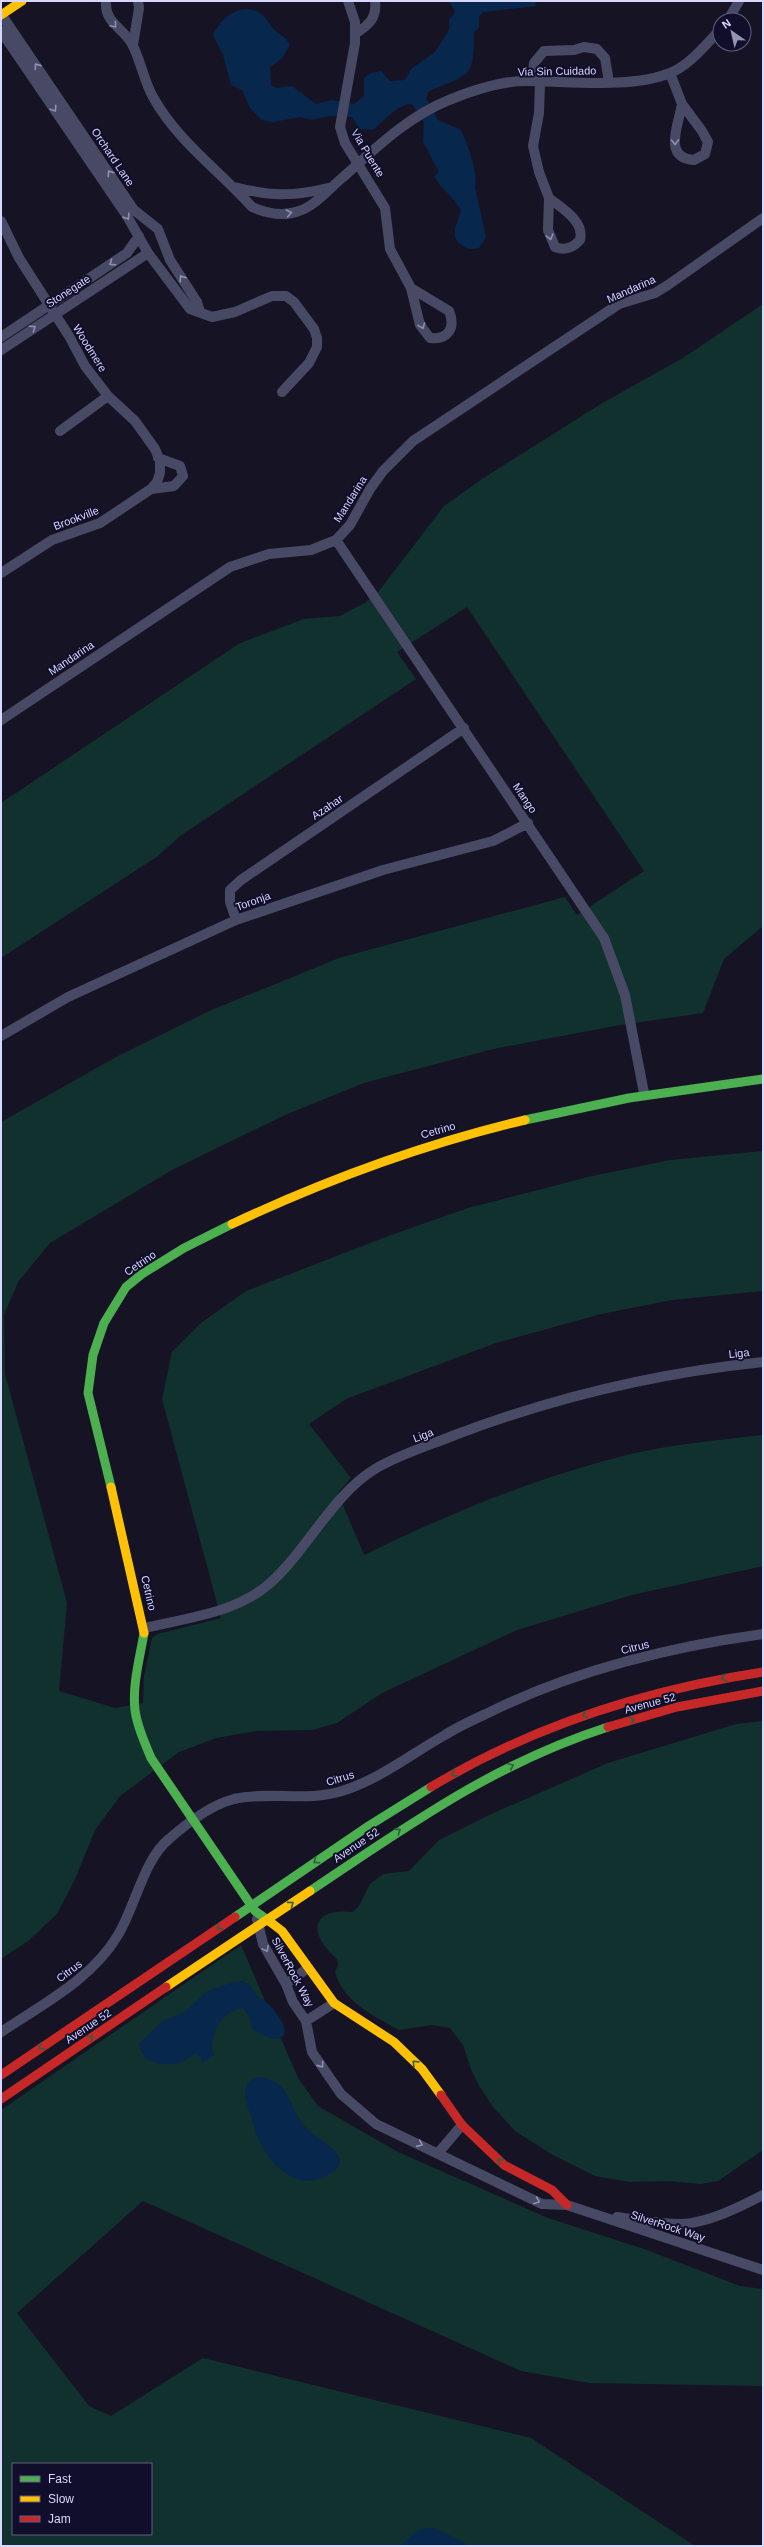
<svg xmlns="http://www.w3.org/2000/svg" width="764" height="2547" viewBox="0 0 764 2547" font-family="Helvetica,sans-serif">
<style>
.green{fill:#11312e;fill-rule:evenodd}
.water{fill:#08274c}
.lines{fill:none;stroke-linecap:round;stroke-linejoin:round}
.street{stroke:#484a65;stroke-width:10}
.fast{stroke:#4caf50;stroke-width:9}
.slow{stroke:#ffc107;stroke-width:9}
.jam{stroke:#c62828;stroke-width:9}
.oneway{stroke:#9090b2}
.oneway2{stroke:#2e5e3d}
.labels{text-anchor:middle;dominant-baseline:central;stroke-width:4;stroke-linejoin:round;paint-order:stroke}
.street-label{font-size:11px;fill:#d7d7ff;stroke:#100e2a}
</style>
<rect width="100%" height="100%" fill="#161424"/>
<!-- green -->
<path class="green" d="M 763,304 L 763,926 L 724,959 L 703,1013 L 620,1025 L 493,1049 L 364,1083 L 285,1115 L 172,1170 L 50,1243 L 18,1282 L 4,1315 L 5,1374 L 67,1603 L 59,1691 L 115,1708 L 143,1703 L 144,1676 L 152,1638 L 158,1634 L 221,1618 L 162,1399 L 172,1352 L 201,1323 L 246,1291 L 391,1235 L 468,1208 L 588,1177 L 670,1160 L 763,1151 L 763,1291 L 672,1300 L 601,1314 L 496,1343 L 346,1399 L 309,1424 L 351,1478 L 338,1493 L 364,1555 C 450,1513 537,1477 631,1454 C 674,1444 719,1440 763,1435 L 763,1566 L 632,1595 L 517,1630 L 382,1693 L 337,1723 L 313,1730 L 256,1731 L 216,1738 L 179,1752 L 120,1796 L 95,1830 L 75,1879 L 57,1914 L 28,1941 L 1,1959 L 1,1122 L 116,1057 L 209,1011 L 339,958 L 565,897 L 577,915 L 644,871 L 467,607 L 397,652 L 416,679 L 180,836 L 158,856 L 1,958 L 1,803 L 240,643 L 304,619 L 340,616 L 366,602 L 379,591 L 444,506 L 482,479 L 604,402 L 683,358 Z
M 763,1721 L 763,2150 L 718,2181 L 701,2184 L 668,2181 L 629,2182 L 595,2176 L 553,2155 L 515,2131 L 493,2107 L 480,2087 L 471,2069 L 463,2045 L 450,2028 L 432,2025 L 399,2030 C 374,2016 343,2002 335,1972 L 338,1965 L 337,1959 C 309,1936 309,1907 353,1912 L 359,1906 L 370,1884 L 383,1874 L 409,1871 L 439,1840 L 489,1815 L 608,1763 L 736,1724 Z
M 241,1945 L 298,2078 L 318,2106 L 398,2152 L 548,2218 L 644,2249 L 740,2286 L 763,2289 L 763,2386 L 589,2383 L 521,2371 L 143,2201 L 17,2313 L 89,2406 L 111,2416 L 203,2358 L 531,2438 L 695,2546 L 1,2546 L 1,2110 ZM 13,2464 L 151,2464 L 151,2534 L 13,2534 Z"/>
<!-- water -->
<path class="water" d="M 449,1 L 535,1 L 536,6 L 483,12 L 479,16 L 479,28 L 474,32 C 474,82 468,73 428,92 L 426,98 L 438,120 L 461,130 C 467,143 479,174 475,187 L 486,237 L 479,248 C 468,251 461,247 455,238 L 455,228 L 461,211 C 455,198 441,189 434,176 L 439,172 L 423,142 L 424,123 L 412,104 C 397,104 384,121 373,130 L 359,129 L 352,117 L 330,116 L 311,120 L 300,117 L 273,122 L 262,120 L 250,108 L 242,90 L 231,85 L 223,55 L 213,35 C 222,16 243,0 263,15 C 267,19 270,25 274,30 C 280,35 287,38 290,45 L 283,57 L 270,68 L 271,85 L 277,88 L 292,86 L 316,104 L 331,100 L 354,104 L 364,96 L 364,78 L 371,73 L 381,71 L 390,81 L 405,80 L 411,69 L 435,52 L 449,30 L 449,20 L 455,12 Z
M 243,1981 L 250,1985 L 257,1996 C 268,1999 301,2038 275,2039 C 267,2039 259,2032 252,2029 L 250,2018 L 243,2008 C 225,2010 213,2028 212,2046 C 212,2050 214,2051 214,2055 L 202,2063 L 200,2057 L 195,2054 C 191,2056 186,2060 182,2062 C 165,2067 142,2065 139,2044 L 164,2020 L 185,2012 L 207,1991 L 234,1982 Z
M 259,2077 C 290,2079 289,2108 305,2127 C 316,2141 365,2158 324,2177 C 288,2194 259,2151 252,2120 C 249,2108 240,2093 249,2082 C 251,2079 256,2078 259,2077 Z
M 428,2528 L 435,2528 L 470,2546 L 400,2546 L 417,2531 Z"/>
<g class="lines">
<!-- street -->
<path class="street" d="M 106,1 C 104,24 125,28 133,46 C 141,62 144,81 153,97 C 178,142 219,170 252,207 C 268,214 283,217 299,211 C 315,206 330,188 342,178 C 376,148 407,117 449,100 C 471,91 502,81 526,81 C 568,81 631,89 670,73 C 689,66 706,44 720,30
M 348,1 L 355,22 L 355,43 L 340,127 L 345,143 L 385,208 L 390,249 L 411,288 L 420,325 L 430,338 C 448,340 456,328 449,311 L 411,288
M 1,14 L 134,210 L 158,229 L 170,260 L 197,302 L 200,312
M 728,20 L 739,1
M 1,31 L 127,216 L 148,253 L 190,309 L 212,317 L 235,312 L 272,296 L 286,296 L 294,302 L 314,329 L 317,338 L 317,347 L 309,363 L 282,392
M 355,34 C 369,25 377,18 375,1
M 133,45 L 139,8 L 138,1
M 670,73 L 682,104 L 702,131 L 708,142 L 705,154 L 694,160 C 662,158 679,124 682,104
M 532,81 L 534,63 L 544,51 L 574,50 L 584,47 L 597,49 L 605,58 L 609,82
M 540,82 L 539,113 L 533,146 L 539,172 L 549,198 L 548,230 L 555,247 C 565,251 573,248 580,240 C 585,221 561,208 549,198
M 234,187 C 270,196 292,197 328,188
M 1,221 L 19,258 L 69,336 L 85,366 L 108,396 L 135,421 L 155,449 L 160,461 L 160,473 L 157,482 L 151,489 L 100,523 L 52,540 L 1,573
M 1,337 L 127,253 L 139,236
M 1,350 L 148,253
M 60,431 L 108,396
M 151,489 L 174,486 L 183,476 L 180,466 L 158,458
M 336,540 L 604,938 L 625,995 L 644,1093
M 1,720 L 230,567 L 269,554 L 311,550 L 336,540 L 350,525 L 370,489 L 383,471 L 413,441 L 619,304 L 655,293 L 668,285 L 763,218
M 236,920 L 230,902 L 230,890 L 241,880 L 464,728
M 1,1036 L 68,997 L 236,920 L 383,870 L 493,841 L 528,823
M 145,1628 C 186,1618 236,1613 269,1584 C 306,1552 332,1495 375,1469 C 400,1454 428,1446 455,1435 C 555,1397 657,1373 763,1362
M 257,1919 L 263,1944 L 286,1984 L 293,2002 L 306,2021 L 312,2052 L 341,2094 L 376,2124 L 542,2204 L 567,2205 L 763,2270
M 286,1984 L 308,1968
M 306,2021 L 334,2003
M 1,2032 C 43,2004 92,1979 118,1935 C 135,1907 144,1859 169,1839 C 186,1824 211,1805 234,1799 C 270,1791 307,1802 342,1791 C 380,1779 411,1754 445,1735 C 459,1726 475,1719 490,1712 C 575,1670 669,1647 763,1634
M 439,2152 L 462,2125
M 617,2217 C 638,2220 660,2224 681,2224 C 708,2223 740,2207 763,2195"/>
<!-- fast -->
<path class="fast" d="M 525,1120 L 629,1098 L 763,1079
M 111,1487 L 88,1393 L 93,1355 L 104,1323 L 126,1287 L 142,1274 L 184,1248 L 232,1224
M 144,1633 C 140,1657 132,1685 135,1710 C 137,1727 145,1743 151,1758 L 255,1911 L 269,1921
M 310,1891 C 409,1825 493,1764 608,1727
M 235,1917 L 370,1825 L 431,1787"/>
<!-- slow -->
<path class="slow" d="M 1,15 L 22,1
M 232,1224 C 326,1180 424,1144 525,1120
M 111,1487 L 144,1633
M 269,1921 L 282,1931 L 334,2003 L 394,2042 L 422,2069 L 441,2095
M 166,1987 L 310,1891"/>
<!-- jam -->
<path class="jam" d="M 608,1727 L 677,1707 L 763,1691
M 431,1787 C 534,1725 646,1690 763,1672
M 1,2075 L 235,1917
M 441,2095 L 462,2125 L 504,2165 L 552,2190 L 567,2205
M 1,2099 L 166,1987"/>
</g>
<!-- one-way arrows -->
<defs><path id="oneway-chevron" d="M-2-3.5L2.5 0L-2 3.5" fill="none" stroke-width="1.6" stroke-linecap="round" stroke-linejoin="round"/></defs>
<g class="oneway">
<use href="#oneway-chevron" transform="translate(114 25) rotate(50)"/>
<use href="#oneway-chevron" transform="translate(37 66) rotate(-125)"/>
<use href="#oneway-chevron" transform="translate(54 109) rotate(56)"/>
<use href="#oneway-chevron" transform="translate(675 142) rotate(89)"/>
<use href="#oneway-chevron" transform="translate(110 173) rotate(-124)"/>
<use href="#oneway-chevron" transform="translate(289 213) rotate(-11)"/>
<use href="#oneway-chevron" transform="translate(127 217) rotate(57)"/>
<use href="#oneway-chevron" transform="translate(550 237) rotate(75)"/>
<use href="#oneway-chevron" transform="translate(112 263) rotate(146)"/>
<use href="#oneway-chevron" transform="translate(182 278) rotate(-123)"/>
<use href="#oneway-chevron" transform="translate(422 326) rotate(70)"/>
<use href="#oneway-chevron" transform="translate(33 328) rotate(-34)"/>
<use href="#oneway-chevron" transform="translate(266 1949) rotate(62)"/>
<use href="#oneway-chevron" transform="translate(321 2065) rotate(55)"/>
<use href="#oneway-chevron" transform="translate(420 2144) rotate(24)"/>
<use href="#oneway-chevron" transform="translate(537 2201) rotate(23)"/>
</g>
<g class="oneway2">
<use href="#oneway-chevron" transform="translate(724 1678) rotate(169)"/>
<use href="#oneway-chevron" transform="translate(585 1715) rotate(162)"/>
<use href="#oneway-chevron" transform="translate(632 1720) rotate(-17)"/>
<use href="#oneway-chevron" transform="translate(511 1766) rotate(-25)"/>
<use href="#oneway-chevron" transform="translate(454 1774) rotate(151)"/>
<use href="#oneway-chevron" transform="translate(398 1831) rotate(-33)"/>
<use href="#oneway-chevron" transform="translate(316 1861) rotate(146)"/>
<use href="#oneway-chevron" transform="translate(291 1904) rotate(-36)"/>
<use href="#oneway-chevron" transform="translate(219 1927) rotate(146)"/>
<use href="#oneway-chevron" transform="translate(91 2038) rotate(-34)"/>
<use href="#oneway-chevron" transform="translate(41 2047) rotate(146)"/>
<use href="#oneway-chevron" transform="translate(415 2063) rotate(-136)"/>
<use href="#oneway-chevron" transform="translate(500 2161) rotate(-138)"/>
</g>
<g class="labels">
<!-- street labels -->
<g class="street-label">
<text transform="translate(557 71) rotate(-1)">Via Sin Cuidado</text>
<text transform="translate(368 153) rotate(59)">Via Puente</text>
<text transform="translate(113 157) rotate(56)">Orchard Lane</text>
<text transform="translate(631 289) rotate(-24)">Mandarina</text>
<text transform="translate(68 291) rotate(-33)">Stonegate</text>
<text transform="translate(90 348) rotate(58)">Woodmere</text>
<text transform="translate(350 499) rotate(-58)">Mandarina</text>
<text transform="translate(76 518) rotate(-21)">Brookville</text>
<text transform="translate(71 658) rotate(-34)">Mandarina</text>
<text transform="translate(525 798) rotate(56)">Mango</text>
<text transform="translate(327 807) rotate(-34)">Azahar</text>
<text transform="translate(253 901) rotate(-20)">Toronja</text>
<text transform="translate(438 1130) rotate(-16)">Cetrino</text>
<text transform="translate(140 1263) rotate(-34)">Cetrino</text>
<text transform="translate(739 1353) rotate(-6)">Liga</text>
<text transform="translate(423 1435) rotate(-21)">Liga</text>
<text transform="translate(149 1593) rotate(77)">Cetrino</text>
<text transform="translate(635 1647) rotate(-14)">Citrus</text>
<text transform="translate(650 1703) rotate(-15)">Avenue 52</text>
<text transform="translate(340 1778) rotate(-17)">Citrus</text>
<text transform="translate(356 1845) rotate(-34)">Avenue 52</text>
<text transform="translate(69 1971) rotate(-37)">Citrus</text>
<text transform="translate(293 1972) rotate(62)">SilverRock Way</text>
<text transform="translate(88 2026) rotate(-34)">Avenue 52</text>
<text transform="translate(668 2226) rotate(18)">SilverRock Way</text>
</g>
</g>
<!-- border -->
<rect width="764" height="2547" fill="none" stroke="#d7d7ff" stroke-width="4"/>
<!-- legend -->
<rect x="12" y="2463" width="140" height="72" fill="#100e2a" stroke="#605e7f"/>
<rect x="20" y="2476" width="20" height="6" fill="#4caf50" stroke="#605e7f"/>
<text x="48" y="2483" font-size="12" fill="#d7d7ff">Fast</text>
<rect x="20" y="2496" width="20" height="6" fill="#ffc107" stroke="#605e7f"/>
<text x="48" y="2503" font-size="12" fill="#d7d7ff">Slow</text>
<rect x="20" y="2516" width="20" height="6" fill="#c62828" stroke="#605e7f"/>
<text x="48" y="2523" font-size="12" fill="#d7d7ff">Jam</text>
<!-- north arrow -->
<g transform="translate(732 32) rotate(326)"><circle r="19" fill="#100e2a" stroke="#605e7f"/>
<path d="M0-3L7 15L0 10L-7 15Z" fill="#9393b2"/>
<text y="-6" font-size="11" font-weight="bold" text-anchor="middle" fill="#d7d7ff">N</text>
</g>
</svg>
